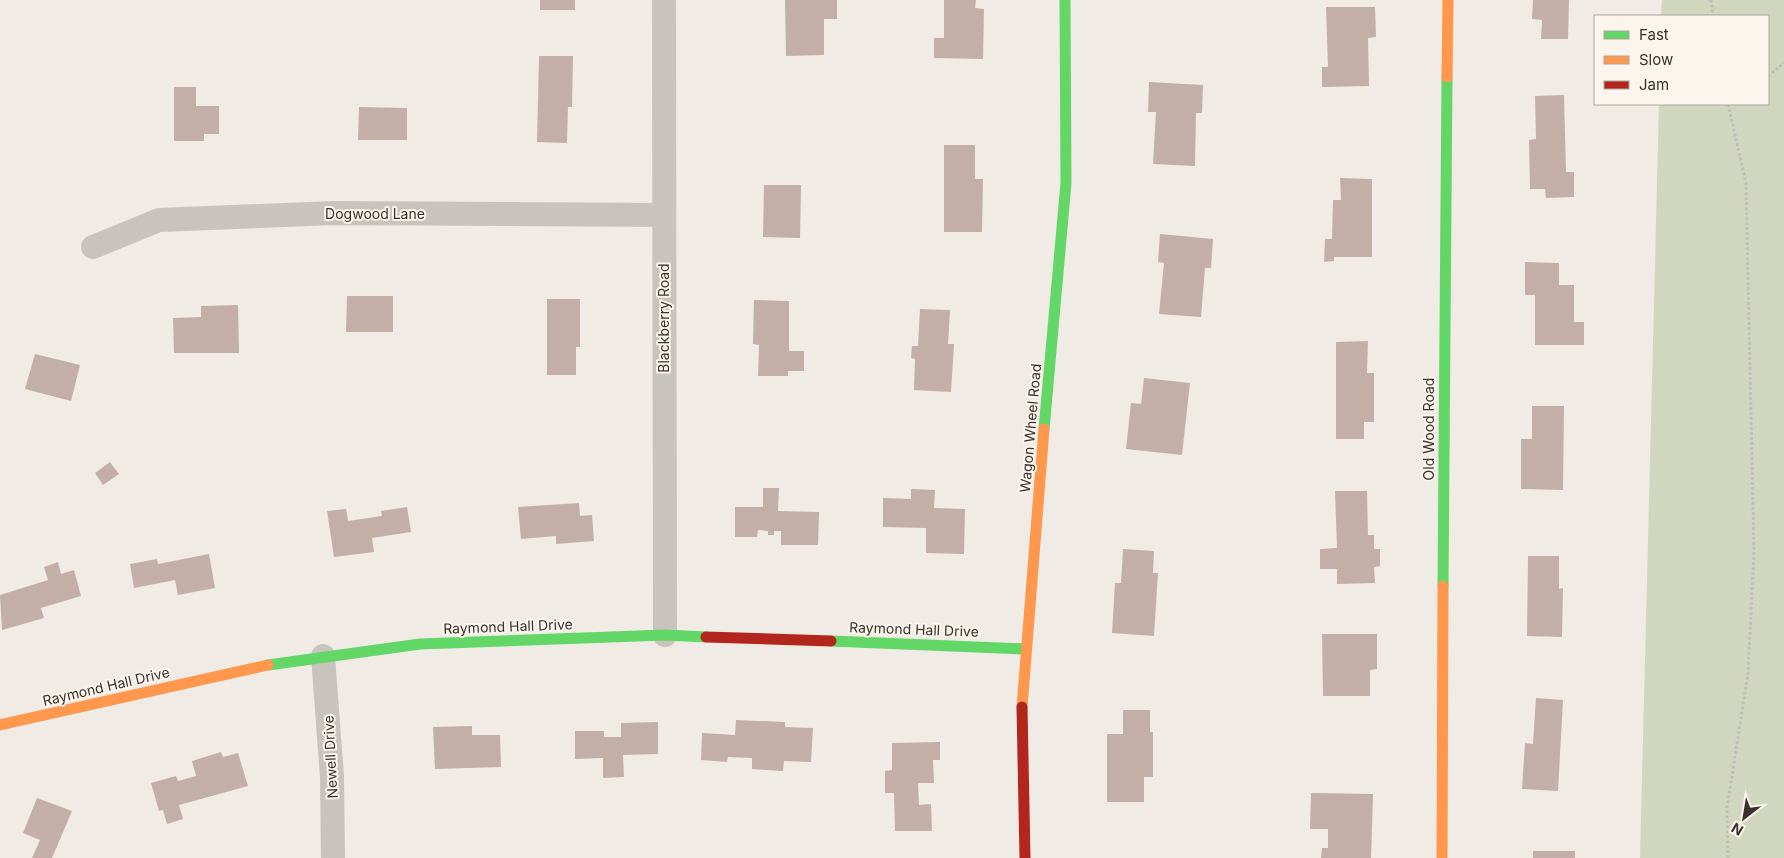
<svg xmlns="http://www.w3.org/2000/svg" width="1784" height="858" viewBox="0 0 1784 858" font-family="Inter,sans-serif">
<style>
.green{fill:#d1d6bf}
.building{fill:#c3afa7}
.lines{fill:none;stroke-linecap:round;stroke-linejoin:round}
.path{stroke:#c2bbb6;stroke-width:3;stroke-dasharray:2.5 2.5;stroke-linecap:butt}
.street{stroke:#c9c3be;stroke-width:24}
.fast{stroke:#63d668;stroke-width:11}
.slow{stroke:#ff974d;stroke-width:11}
.jam{stroke:#b3261e;stroke-width:11}
.labels{text-anchor:middle;dominant-baseline:central;stroke-width:4;stroke-linejoin:round;paint-order:stroke}
.street-label{font-size:14px;fill:#3b302b;stroke:#fbf5ee}
</style>
<rect width="100%" height="100%" fill="#f0ebe5"/>
<!-- green -->
<path class="green" d="M 1662,0 L 1784,0 L 1784,858 L 1640,858 L 1659,104 L 1768,104 L 1768,16 L 1661,16 Z"/>
<!-- building -->
<path class="building" d="M 540,0 L 575,0 L 575,10 L 540,10 Z
M 785,0 L 837,0 L 837,19 L 824,19 L 824,55 L 786,56 Z
M 944,0 L 976,0 L 975,8 L 984,9 L 983,59 L 934,58 L 934,38 L 944,38 Z
M 1533,0 L 1569,0 L 1568,39 L 1541,39 L 1542,20 L 1532,19 Z
M 1326,7 L 1375,7 L 1376,37 L 1368,38 L 1369,86 L 1322,87 L 1322,67 L 1328,67 Z
M 539,56 L 573,56 L 572,107 L 568,107 L 567,143 L 537,142 Z
M 1149,82 L 1203,85 L 1202,113 L 1196,113 L 1195,166 L 1153,164 L 1156,112 L 1148,112 Z
M 174,87 L 196,87 L 196,106 L 219,106 L 219,134 L 204,134 L 204,141 L 174,141 Z
M 1564,95 L 1566,172 L 1574,172 L 1574,197 L 1546,198 L 1545,189 L 1530,189 L 1529,140 L 1536,139 L 1535,96 Z
M 359,107 L 407,108 L 407,140 L 358,140 Z
M 944,145 L 975,145 L 975,179 L 983,179 L 982,232 L 944,232 Z
M 1340,178 L 1372,179 L 1372,257 L 1334,257 L 1334,261 L 1324,262 L 1325,239 L 1332,239 L 1333,200 L 1341,200 Z
M 764,185 L 801,185 L 800,238 L 763,237 Z
M 1160,234 L 1213,239 L 1211,268 L 1205,268 L 1201,317 L 1159,314 L 1164,263 L 1158,262 Z
M 1525,262 L 1559,263 L 1559,285 L 1574,285 L 1574,322 L 1584,322 L 1584,345 L 1535,345 L 1535,295 L 1525,295 Z
M 347,296 L 393,296 L 393,332 L 346,332 Z
M 547,299 L 580,299 L 580,347 L 576,347 L 576,375 L 547,375 Z
M 754,300 L 789,301 L 789,351 L 804,351 L 804,371 L 788,371 L 788,376 L 758,376 L 759,345 L 753,344 Z
M 238,305 L 239,353 L 174,353 L 173,318 L 201,317 L 201,306 Z
M 920,309 L 950,310 L 948,344 L 954,344 L 951,392 L 914,390 L 915,359 L 911,358 L 912,346 L 918,346 Z
M 1368,341 L 1367,373 L 1374,373 L 1374,422 L 1364,422 L 1364,439 L 1336,439 L 1336,342 Z
M 35,354 L 80,365 L 71,401 L 25,389 Z
M 1144,378 L 1190,383 L 1182,455 L 1126,449 L 1131,403 L 1141,404 Z
M 1532,406 L 1564,406 L 1563,490 L 1521,489 L 1521,439 L 1532,439 Z
M 110,462 L 119,474 L 103,485 L 95,473 Z
M 763,488 L 779,488 L 778,511 L 819,512 L 818,545 L 781,545 L 781,531 L 774,531 L 774,535 L 768,535 L 768,531 L 758,530 L 757,537 L 735,537 L 735,507 L 763,507 Z
M 911,489 L 935,490 L 934,508 L 965,509 L 964,554 L 926,553 L 926,528 L 883,527 L 883,498 L 911,499 Z
M 1335,491 L 1367,491 L 1368,535 L 1374,535 L 1374,549 L 1380,549 L 1380,566 L 1374,567 L 1375,583 L 1337,584 L 1337,569 L 1320,569 L 1320,549 L 1337,548 Z
M 579,503 L 580,516 L 592,515 L 594,541 L 556,544 L 556,536 L 521,539 L 518,507 Z
M 407,507 L 411,532 L 372,538 L 374,552 L 334,557 L 327,511 L 346,509 L 348,521 L 382,516 L 381,511 Z
M 1123,549 L 1154,551 L 1153,573 L 1158,573 L 1154,636 L 1112,633 L 1115,583 L 1121,583 Z
M 209,554 L 215,588 L 178,595 L 175,580 L 134,588 L 130,564 L 157,559 L 158,564 Z
M 1528,556 L 1559,556 L 1559,589 L 1563,588 L 1562,637 L 1527,636 Z
M 58,562 L 61,574 L 74,570 L 81,596 L 41,608 L 44,618 L 2,630 L 0,595 L 48,580 L 44,567 Z
M 1322,634 L 1377,634 L 1377,669 L 1370,670 L 1370,696 L 1323,696 Z
M 1536,698 L 1563,700 L 1558,791 L 1522,789 L 1525,743 L 1533,744 Z
M 1123,710 L 1150,710 L 1150,732 L 1153,732 L 1153,777 L 1144,777 L 1144,802 L 1107,802 L 1107,734 L 1123,734 Z
M 736,720 L 785,722 L 785,727 L 813,728 L 811,762 L 784,761 L 783,771 L 752,769 L 752,758 L 728,757 L 727,762 L 701,760 L 702,733 L 735,735 Z
M 658,722 L 658,754 L 623,755 L 624,777 L 603,778 L 603,758 L 575,759 L 575,731 L 604,731 L 604,737 L 621,737 L 621,723 Z
M 472,726 L 472,735 L 500,735 L 501,767 L 435,769 L 433,727 Z
M 940,742 L 940,760 L 933,760 L 934,783 L 918,783 L 919,805 L 931,804 L 932,831 L 895,831 L 894,793 L 885,793 L 885,771 L 892,770 L 892,743 Z
M 221,752 L 223,757 L 238,753 L 248,786 L 179,805 L 183,819 L 167,824 L 163,810 L 159,811 L 151,783 L 176,776 L 178,781 L 196,776 L 192,761 Z
M 1311,793 L 1373,794 L 1371,858 L 1321,858 L 1322,848 L 1328,848 L 1328,829 L 1310,829 Z
M 37,798 L 72,811 L 52,858 L 32,858 L 40,840 L 23,833 Z
M 1533,851 L 1575,851 L 1575,858 L 1533,858 Z"/>
<g class="lines">
<!-- path -->
<path class="path" d="M 1711,0 L 1713,16
M 1768,76 L 1784,63
M 1728,858 L 1727,808 L 1748,673 L 1754,553 L 1746,183 L 1728,104"/>
<!-- street -->
<path class="street" d="M 664,0 L 665,635
M 93,247 L 159,220 L 334,213 L 663,215
M 323,656 L 332,777 L 333,858"/>
<!-- fast -->
<path class="fast" d="M 1044,429 L 1066,183 L 1065,0
M 1443,586 L 1447,77
M 831,641 L 1025,649
M 268,665 L 420,644 L 665,635 L 706,637"/>
<!-- slow -->
<path class="slow" d="M 1447,77 L 1448,0
M 1022,707 L 1044,429
M 0,725 L 268,665
M 1442,858 L 1443,586"/>
<!-- jam -->
<path class="jam" d="M 706,637 L 831,641
M 1022,707 L 1025,858"/>
</g>
<g class="labels">
<!-- street labels -->
<g class="street-label">
<text x="375" y="213">Dogwood Lane</text>
<text transform="translate(663 318) rotate(-90)">Blackberry Road</text>
<text transform="translate(1030 428) rotate(-85)">Wagon Wheel Road</text>
<text transform="translate(1428 429) rotate(-90)">Old Wood Road</text>
<text transform="translate(508 626) rotate(-2)">Raymond Hall Drive</text>
<text transform="translate(914 629) rotate(2)">Raymond Hall Drive</text>
<text transform="translate(106 686) rotate(-13)">Raymond Hall Drive</text>
<text transform="translate(330 757) rotate(-93)">Newell Drive</text>
</g>
</g>
<!-- legend -->
<rect x="1594" y="15" width="175" height="90" fill="#fbf5ee" stroke="#aea6a0"/>
<rect x="1604" y="31" width="25" height="8" fill="#63d668" stroke="#aea6a0"/>
<text x="1639" y="40" font-size="15" fill="#3b302b">Fast</text>
<rect x="1604" y="56" width="25" height="8" fill="#ff974d" stroke="#aea6a0"/>
<text x="1639" y="65" font-size="15" fill="#3b302b">Slow</text>
<rect x="1604" y="81" width="25" height="8" fill="#b3261e" stroke="#aea6a0"/>
<text x="1639" y="90" font-size="15" fill="#3b302b">Jam</text>
<!-- north arrow -->
<g transform="translate(1744 818) rotate(211)" stroke="#fbf5ee" stroke-width="4" paint-order="stroke">
<path d="M0-4L9 19L0 12L-9 19Z" fill="#3b302b"/>
<text y="-8" font-size="14" font-weight="bold" text-anchor="middle" fill="#3b302b">N</text>
</g>
</svg>
